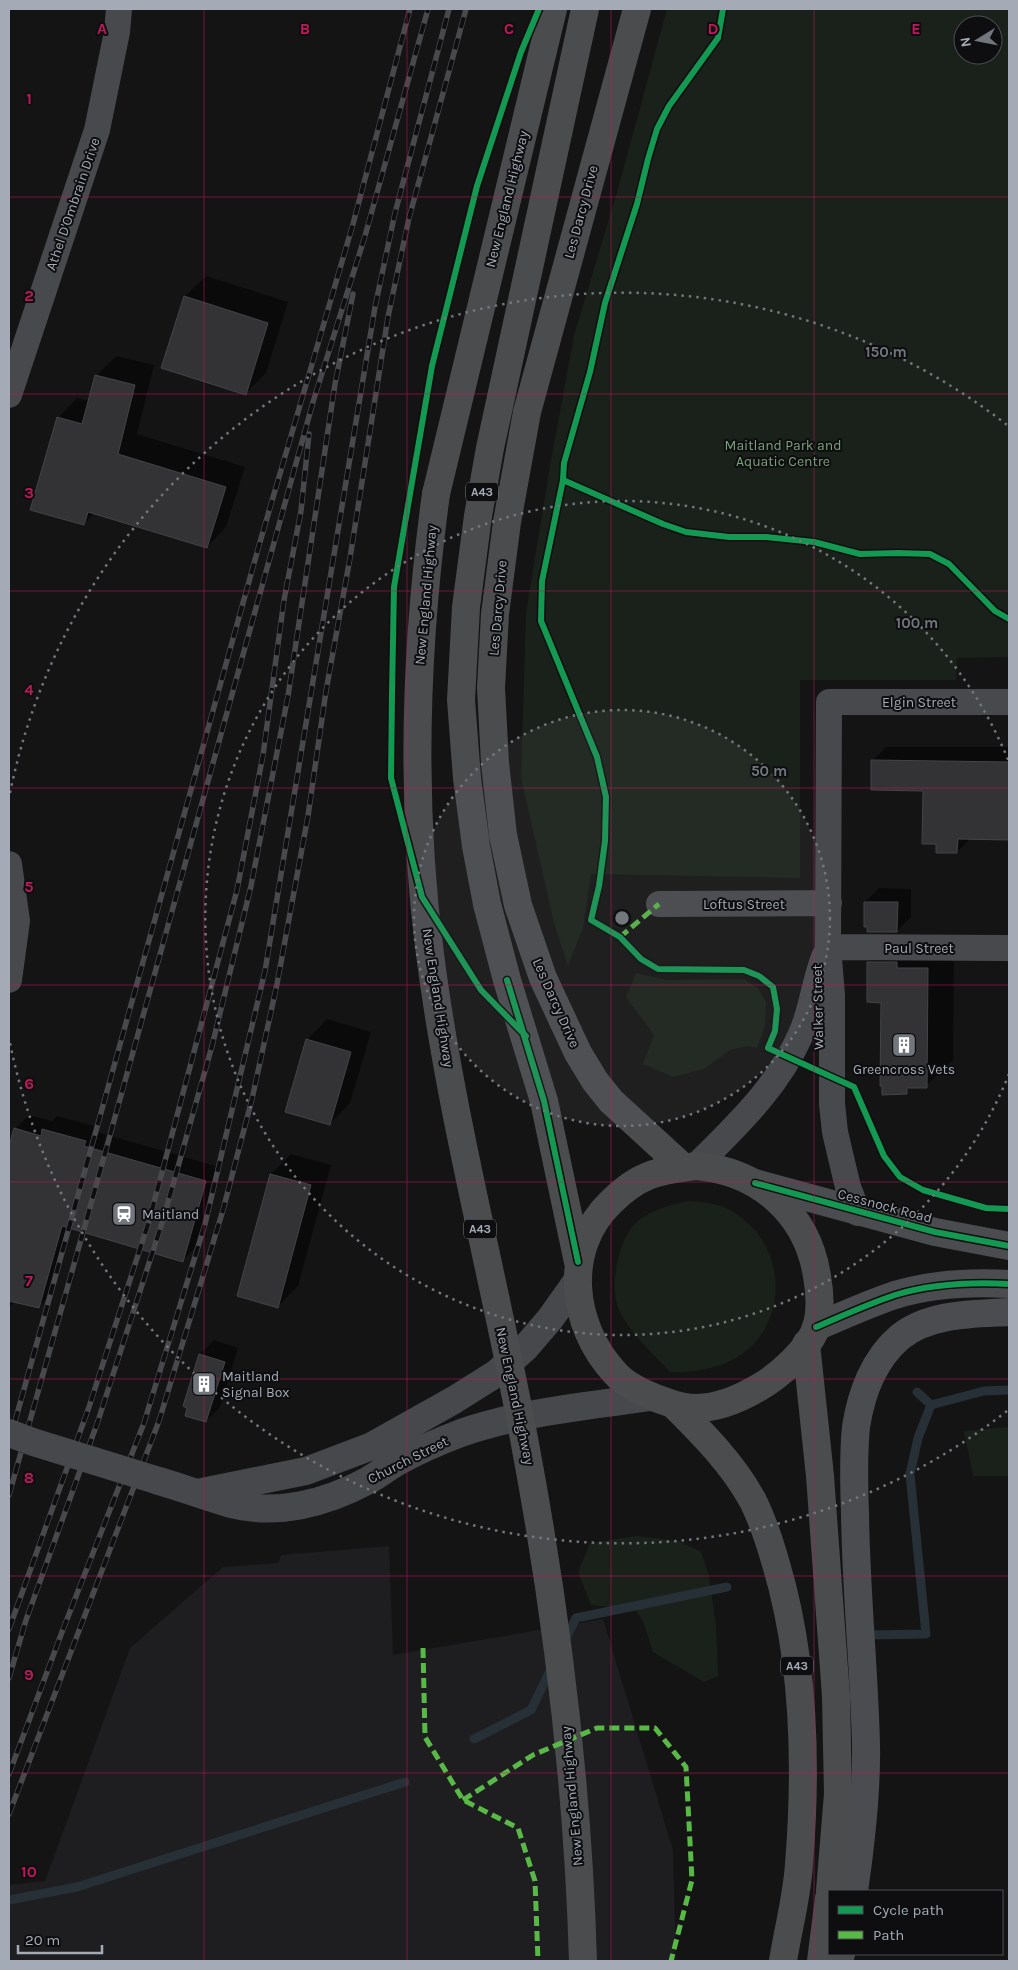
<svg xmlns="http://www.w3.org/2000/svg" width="1018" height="1970" viewBox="0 0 1018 1970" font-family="Karla,sans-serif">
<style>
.built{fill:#1e1e20}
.green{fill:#1a211a;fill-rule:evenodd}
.shadow{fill:#0007}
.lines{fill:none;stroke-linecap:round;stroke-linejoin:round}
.stream{stroke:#273036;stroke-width:9}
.building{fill:#333335;stroke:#424448}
.street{stroke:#48494d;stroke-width:26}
.secondary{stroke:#46484b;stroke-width:28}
.primary{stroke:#4a4c4f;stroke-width:28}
.highway{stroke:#4b4c4e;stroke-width:28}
.rail-casing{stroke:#48494c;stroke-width:5.5}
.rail{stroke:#0e0e10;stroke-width:4;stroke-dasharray:11;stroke-linecap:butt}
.secondary-bridge{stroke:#46484b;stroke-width:28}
.highway-bridge{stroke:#4b4c4e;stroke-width:28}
.quiet{stroke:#58b947;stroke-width:5;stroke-dasharray:10 5;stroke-linecap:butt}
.cycleway-casing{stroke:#0e0e10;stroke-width:9}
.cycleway{stroke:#139951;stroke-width:6}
.grid{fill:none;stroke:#c2185b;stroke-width:1;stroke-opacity:0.55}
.ring{fill:none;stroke:#72767d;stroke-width:2.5;stroke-dasharray:2.5 5}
.labels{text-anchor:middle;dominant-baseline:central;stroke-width:4;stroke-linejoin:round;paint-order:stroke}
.shield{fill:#0e0e10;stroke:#777c84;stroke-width:1}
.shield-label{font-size:12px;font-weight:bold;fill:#a4abb6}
.street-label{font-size:14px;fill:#a4abb6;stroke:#0e0e10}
.park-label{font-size:14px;fill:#7ba17a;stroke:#0e0e10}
.poi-label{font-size:14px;fill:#a4abb6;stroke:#0e0e10;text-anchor:start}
.grid-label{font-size:16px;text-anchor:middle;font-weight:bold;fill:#c2185b;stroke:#0e0e10;stroke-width:4;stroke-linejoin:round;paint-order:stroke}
.centre{fill:#72767d;stroke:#0e0e10;stroke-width:2.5}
.ring-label{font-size:15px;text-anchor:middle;font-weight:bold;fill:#72767d;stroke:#0e0e10;stroke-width:4;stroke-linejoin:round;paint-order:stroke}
</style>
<rect width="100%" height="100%" fill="#141414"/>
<!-- built -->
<path class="built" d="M 389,1546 L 393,1655 L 603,1619 L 673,1850 L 676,1961 L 9,1961 L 9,1885 L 45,1881 L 130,1648 L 223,1567 L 278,1563 L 281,1555 Z"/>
<!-- green -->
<path class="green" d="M 667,9 L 1009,9 L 1009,657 L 957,658 L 956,680 L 800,680 L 800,878 L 591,874 L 583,928 L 568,966 L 554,923 L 521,778 L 526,613 L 550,466 L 574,336 L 618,189 ZM 963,25 L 993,25 L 993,55 L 963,55 Z
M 636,973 L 666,980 L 744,979 L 758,988 L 766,1002 L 765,1026 L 757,1048 L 748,1046 L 730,1050 L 704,1069 L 673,1077 L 643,1064 L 654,1035 L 626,997 Z
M 688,1201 C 696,1202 706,1202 714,1204 C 728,1207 740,1216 750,1225 C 788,1262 784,1330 736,1358 C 716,1369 692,1373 670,1372 C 654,1354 628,1331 619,1310 C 608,1286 619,1237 638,1221 C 653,1209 670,1205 688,1201 Z
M 1009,1427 L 1009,1476 L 973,1476 L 964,1431 Z
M 637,1536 L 679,1541 L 701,1552 L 709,1576 L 716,1626 L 718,1676 L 704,1682 L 653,1652 L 643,1621 L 631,1604 L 608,1607 L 591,1605 L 578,1572 L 590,1543 Z"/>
<!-- shadow -->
<path class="shadow" d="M 206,276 L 288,302 L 266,373 L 246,393 L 185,296 Z
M 116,356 L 154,365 L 137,434 L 245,467 L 226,527 L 207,547 L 95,512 L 84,524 L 58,418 L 77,398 L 89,401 L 96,376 Z
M 886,747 L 1009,747 L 1009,838 L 971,838 L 957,852 L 937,842 L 924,790 L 872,761 Z
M 879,888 L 911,889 L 911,917 L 897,931 L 865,902 Z
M 895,936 L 954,942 L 953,1060 L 926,1086 L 913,1086 L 906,1092 L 882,1001 L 869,963 Z
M 327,1019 L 371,1032 L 350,1103 L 330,1124 L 307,1040 Z
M 29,1115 L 52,1121 L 57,1116 L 99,1127 L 97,1132 L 219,1167 L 197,1246 L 183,1260 L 71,1228 L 53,1292 L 39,1306 L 15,1301 L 9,1307 L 9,1140 L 13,1136 L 15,1129 Z
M 291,1154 L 331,1165 L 298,1286 L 278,1306 L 271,1174 Z
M 214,1340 L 238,1348 L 220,1407 L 206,1421 L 189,1407 L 184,1406 L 200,1354 Z"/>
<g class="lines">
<!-- stream -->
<path class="stream" d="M 917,1392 L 931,1405 L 984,1391 L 1009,1390
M 869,1635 L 926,1634 L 910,1474 L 918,1438 L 931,1405
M 564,1642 L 576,1618 L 727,1587
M 474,1739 L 531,1710 L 552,1667
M 9,1900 L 77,1887 L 405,1782"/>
</g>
<!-- building -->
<path class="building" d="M 184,296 L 268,323 L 246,395 L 161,368 Z
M 95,375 L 135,385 L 118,454 L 226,487 L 207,548 L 88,512 L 84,525 L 30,510 L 57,417 L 82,424 Z
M 871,760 L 1009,762 L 1009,840 L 958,839 L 957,853 L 936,853 L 936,844 L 922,844 L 923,791 L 871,790 Z
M 864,902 L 898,902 L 897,932 L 867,932 L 867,927 L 864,927 Z
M 867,962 L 897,962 L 897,968 L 928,968 L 927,1088 L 907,1088 L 907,1094 L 882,1095 L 882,1086 L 880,1086 L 881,1003 L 867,1002 Z
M 306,1039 L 351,1052 L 330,1125 L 285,1112 Z
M 14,1128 L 41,1136 L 42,1129 L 86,1141 L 84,1146 L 206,1181 L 183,1262 L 62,1226 L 39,1308 L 9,1301 L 9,1146 Z
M 270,1174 L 311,1185 L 278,1308 L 237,1296 Z
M 199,1354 L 225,1362 L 206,1422 L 185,1416 L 187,1408 L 183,1406 Z"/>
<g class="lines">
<!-- street -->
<path class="street" d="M 9,395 L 97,130 L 117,32 L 119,9
M 9,864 L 17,921 L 9,980
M 659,904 L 829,903
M 828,947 L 1009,948
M 696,1166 C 736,1126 778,1087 801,1034 C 812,1010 814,982 824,957
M 858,1213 L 848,1187 L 842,1162 L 835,1132 L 832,1104 L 832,995 L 828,947 L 829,702 L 1009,702"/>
<!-- secondary -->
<path class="secondary" d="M 159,1481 C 183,1488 207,1497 231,1504 C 277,1516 326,1503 367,1481 C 378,1475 388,1467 399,1461 C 419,1450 440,1441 461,1433 C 522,1412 587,1406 651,1397
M 197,1493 L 306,1471 L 372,1446 L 454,1400 L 497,1373 L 526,1347 L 550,1319 L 577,1281"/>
<!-- primary -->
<path class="primary" d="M 755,1183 L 935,1232 L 1009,1246
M 816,1327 C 842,1316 868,1304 895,1295 C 931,1284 972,1282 1009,1284
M 854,1891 C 861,1843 867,1793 866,1744 C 864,1667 856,1591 855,1514 C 854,1485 853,1455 856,1427 C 861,1394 874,1359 900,1337 C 929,1313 974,1314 1009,1312
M 839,1961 L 841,1954"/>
<!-- highway -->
<path class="highway" d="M 637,9 L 527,412 L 507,522 L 495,614 L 491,688 L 495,763 L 503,835 L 518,905 L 543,978 L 578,1053 L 595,1081 L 611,1101 L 683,1167
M 436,494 L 553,9
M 696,1166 C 759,1171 807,1213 817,1276 C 820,1293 821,1309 817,1325 C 810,1349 779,1376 758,1388 C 739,1399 719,1408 697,1408 C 686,1408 674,1405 664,1401 C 647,1395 627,1387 615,1373 C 571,1326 562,1249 611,1202 C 621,1192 633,1182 648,1176 C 662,1170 680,1168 696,1166 Z
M 578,1262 L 544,1101 L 507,980 L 487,904 L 476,846 L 467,778 L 461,700 L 466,607 L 478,516 L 490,448 L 585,9
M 806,1344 L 820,1476 L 836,1696 L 838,1794 L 830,1891
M 674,1405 C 703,1434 733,1464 753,1501 C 763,1521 770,1543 776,1564 C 805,1661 807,1765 799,1864 C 797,1897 788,1929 783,1961
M 821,1961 L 829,1898"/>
<defs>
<path id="rail" d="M 9,1443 L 260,542 L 353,224 L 410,9
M 9,1495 L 89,1211 L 313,402 L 365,236 L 428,9
M 9,1629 L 89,1407 L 149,1221 L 237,890 L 263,755 L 284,600 L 301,511 L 309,434
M 9,1678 L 26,1620 L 98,1421 L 163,1220 L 212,1046 L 251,886 L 288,696 L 335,384 L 353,294
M 9,1774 L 62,1632 L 144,1423 L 205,1224 L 265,971 L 375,307 L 395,213 L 449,9
M 9,1814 L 159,1421 L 223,1210 L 252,1099 L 277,984 L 308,816 L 326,691 L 350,558 L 388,317 L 409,218 L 466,9"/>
</defs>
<!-- rail casing -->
<use href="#rail" class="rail-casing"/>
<!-- rail -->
<use href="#rail" class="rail"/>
<!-- secondary-bridge -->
<path class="secondary-bridge" d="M 9,1433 L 33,1442 L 159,1481"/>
<!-- highway-bridge -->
<path class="highway-bridge" d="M 436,494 C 415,647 410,801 430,954 C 451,1119 495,1280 525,1444 C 557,1614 578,1788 583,1961"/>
<!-- quiet -->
<path class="quiet" d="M 620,937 L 659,904
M 423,1648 L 425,1737 L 463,1800 L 518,1828 L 535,1881 L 538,1961
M 463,1800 L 533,1755 L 597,1728 L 655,1728 L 686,1767 L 692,1880 L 671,1961"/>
<defs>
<path id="cycleway" d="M 723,9 L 718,38 L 669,106 L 657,129 L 648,159 L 637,204 L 605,303 L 590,372 L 564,463 L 563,480 L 663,524 L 686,532 L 729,537 L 766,537 L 814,542 L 860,554 L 898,553 L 930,554 L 949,564 L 995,611 L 1009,619
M 563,480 L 542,581 L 541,621 L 597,757 L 606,797 L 605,841 L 599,886 L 591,920 L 620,937 L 641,959 L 658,969 L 744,970 L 759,976 L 773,987 L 777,1009 L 775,1031 L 768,1048 L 854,1087 L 884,1156 L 900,1177 L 923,1190 L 986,1208 L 1009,1209
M 507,980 L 544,1101 L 578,1262
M 526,1036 L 481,990 L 422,897 L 391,778 L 392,694 L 394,587 L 432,366 L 477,186 L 521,52 L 539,9
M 755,1183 L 935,1232 L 1009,1246
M 816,1327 C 842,1316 868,1304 895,1295 C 931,1284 972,1282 1009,1284"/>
</defs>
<!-- cycleway casing -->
<use href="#cycleway" class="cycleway-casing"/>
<!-- cycleway -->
<use href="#cycleway" class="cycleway"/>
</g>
<!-- grid -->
<path class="grid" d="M 204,9 L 204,1961M 407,9 L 407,1961M 611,9 L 611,1961M 814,9 L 814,1961M 9,197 L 1009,197M 9,394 L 1009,394M 9,591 L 1009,591M 9,788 L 1009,788M 9,985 L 1009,985M 9,1182 L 1009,1182M 9,1379 L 1009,1379M 9,1576 L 1009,1576M 9,1773 L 1009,1773"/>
<!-- distance rings -->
<circle cx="622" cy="918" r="208" fill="#72767d" fill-opacity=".12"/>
<g class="ring">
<circle cx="622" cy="918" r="208"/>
<path d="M1009 1074A417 417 0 1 1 1009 762"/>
<path d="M1007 1411A625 625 0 0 1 10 1043M10 793A625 625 0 0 1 1007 425"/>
</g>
<!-- icons -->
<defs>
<symbol id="building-square" viewBox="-11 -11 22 22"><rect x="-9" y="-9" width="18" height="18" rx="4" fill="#72767d" stroke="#0e0e10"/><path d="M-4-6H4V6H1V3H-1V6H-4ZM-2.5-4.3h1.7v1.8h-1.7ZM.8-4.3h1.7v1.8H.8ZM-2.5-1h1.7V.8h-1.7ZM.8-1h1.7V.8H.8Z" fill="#fff"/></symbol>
<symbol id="station-square" viewBox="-11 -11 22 22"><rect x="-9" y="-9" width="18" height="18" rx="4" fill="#72767d" stroke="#0e0e10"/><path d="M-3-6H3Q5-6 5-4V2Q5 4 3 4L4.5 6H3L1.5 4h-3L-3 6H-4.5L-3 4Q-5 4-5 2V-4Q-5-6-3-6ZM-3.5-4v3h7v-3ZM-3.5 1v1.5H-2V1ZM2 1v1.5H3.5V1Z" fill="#fff"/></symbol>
</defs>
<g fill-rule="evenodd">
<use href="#building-square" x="890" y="1031" width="28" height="28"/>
<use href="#station-square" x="110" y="1200" width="28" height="28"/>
<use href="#building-square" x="190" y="1370" width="28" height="28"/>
</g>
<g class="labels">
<!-- shield labels -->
<g class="shield">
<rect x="466" y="482.5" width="32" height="19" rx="4"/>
<rect x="464" y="1219.5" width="32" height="19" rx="4"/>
<rect x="781" y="1656.5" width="32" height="19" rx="4"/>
</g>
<g class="shield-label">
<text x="482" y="492">A43</text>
<text x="480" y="1229">A43</text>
<text x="797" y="1666">A43</text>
</g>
<!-- street labels -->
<g class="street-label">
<text transform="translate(507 199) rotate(-76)">New England Highway</text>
<text transform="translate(73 204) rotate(-71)">Athel D'Ombrain Drive</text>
<text transform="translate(581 212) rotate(-75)">Les Darcy Drive</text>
<text transform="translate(426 595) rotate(-85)">New England Highway</text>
<text transform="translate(498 608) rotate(-85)">Les Darcy Drive</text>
<text x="919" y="702">Elgin Street</text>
<text x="744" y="904">Loftus Street</text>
<text x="919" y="948">Paul Street</text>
<text transform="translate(438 998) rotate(81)">New England Highway</text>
<text transform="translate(556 1003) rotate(66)">Les Darcy Drive</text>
<text transform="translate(818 1007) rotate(-91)">Walker Street</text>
<text transform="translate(885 1206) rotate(15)">Cessnock Road</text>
<text transform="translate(515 1396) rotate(78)">New England Highway</text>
<text transform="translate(408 1460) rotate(-27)">Church Street</text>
<text transform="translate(572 1796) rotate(-95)">New England Highway</text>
</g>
<!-- park labels -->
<g class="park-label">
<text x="783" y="445">Maitland Park and<tspan x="783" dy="16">Aquatic Centre</tspan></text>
</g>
<!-- poi labels -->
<g class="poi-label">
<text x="904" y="1069" text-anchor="middle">Greencross Vets</text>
<text x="142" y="1214">Maitland</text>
<text x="222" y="1376">Maitland<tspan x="222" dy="16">Signal Box</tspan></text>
</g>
</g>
<g class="grid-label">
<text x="102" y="34">A</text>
<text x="305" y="34">B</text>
<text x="509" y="34">C</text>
<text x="713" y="34">D</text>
<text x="916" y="34">E</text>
<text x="29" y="104">1</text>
<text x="29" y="301">2</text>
<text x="29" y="498">3</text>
<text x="29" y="695">4</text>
<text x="29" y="892">5</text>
<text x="29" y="1089">6</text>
<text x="29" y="1286">7</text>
<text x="29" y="1483">8</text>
<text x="29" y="1680">9</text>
<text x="29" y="1877">10</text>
</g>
<circle cx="622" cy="918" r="8" class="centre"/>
<g class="ring-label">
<text x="886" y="357">150 m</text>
<text x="917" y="628">100 m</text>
<text x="769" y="776">50 m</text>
</g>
<!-- border -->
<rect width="1018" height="1970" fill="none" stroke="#a4abb6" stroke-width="20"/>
<!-- legend -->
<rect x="828" y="1890" width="175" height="65" fill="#0e0e10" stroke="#4a4d52"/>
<rect x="838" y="1906" width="25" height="8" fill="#139951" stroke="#4a4d52"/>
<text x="873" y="1915" font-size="15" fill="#a4abb6">Cycle path</text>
<rect x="838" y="1931" width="25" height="8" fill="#58b947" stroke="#4a4d52"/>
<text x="873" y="1940" font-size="15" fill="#a4abb6">Path</text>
<!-- north arrow -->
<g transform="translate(978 40) rotate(260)"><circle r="24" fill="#0e0e10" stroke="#4a4d52"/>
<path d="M0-4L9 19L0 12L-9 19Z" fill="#72767d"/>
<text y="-8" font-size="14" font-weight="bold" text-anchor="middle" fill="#a4abb6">N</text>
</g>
<!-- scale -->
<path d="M18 1945v8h84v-8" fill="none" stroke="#a4abb6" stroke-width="2.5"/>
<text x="25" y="1945" font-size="15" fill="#a4abb6" stroke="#0e0e10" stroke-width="4" paint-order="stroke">20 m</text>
</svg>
